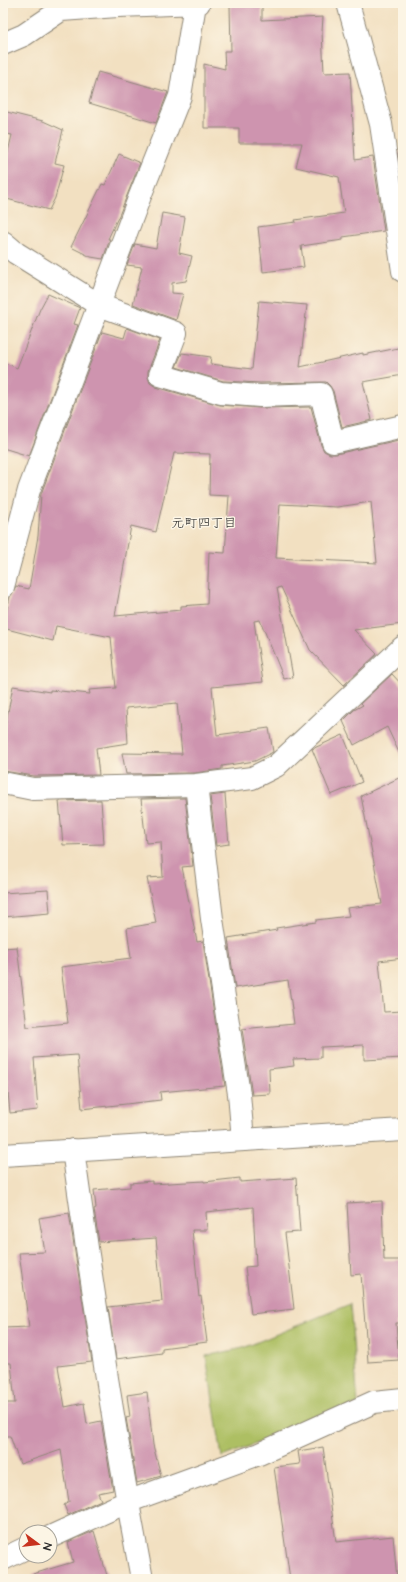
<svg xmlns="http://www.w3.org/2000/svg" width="406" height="1582" viewBox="0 0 406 1582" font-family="'Architects Daughter','Klee One',sans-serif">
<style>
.green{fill:#adbf63;stroke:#6c7547}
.building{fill:#ce94af;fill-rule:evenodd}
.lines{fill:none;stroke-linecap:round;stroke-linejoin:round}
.minor-casing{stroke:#8e8676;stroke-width:24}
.minor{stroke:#fff;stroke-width:22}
.labels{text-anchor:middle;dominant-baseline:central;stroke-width:3;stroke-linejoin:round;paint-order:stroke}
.neighbourhood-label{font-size:13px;fill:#2b2b2b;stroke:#fcf5e5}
</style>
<rect width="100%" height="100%" fill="#fcf5e5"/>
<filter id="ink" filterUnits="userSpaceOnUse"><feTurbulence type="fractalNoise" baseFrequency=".025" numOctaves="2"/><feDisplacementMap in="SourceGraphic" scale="8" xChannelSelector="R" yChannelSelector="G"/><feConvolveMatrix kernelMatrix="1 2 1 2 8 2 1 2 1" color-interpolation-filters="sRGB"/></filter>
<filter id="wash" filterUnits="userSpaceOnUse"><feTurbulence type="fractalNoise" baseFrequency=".012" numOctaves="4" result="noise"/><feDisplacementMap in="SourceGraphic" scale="16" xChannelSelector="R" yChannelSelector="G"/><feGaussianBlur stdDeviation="0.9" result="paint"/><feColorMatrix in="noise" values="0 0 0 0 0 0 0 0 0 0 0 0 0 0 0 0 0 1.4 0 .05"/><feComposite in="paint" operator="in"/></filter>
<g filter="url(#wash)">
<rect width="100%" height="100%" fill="#f2e0c1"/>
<!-- green -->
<path class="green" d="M 350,1304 L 358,1404 L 222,1457 L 206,1356 L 243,1348 Z"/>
<g id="blocks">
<!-- building -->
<path class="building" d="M 262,5 L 262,20 L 323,17 L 322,32 L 324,73 L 350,72 L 355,160 L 373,157 L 384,231 L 343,237 L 343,240 L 301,246 L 304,267 L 263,272 L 258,227 L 296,222 L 295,220 L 344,213 L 339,177 L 296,167 L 302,143 L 239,143 L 239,128 L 204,128 L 204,64 L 225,69 L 224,51 L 231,51 L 230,6 Z
M 98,72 L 168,92 L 156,123 L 89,103 Z
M 3,111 L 43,121 L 63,130 L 55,163 L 64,165 L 55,198 L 49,210 L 3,198 L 3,173 L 12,135 L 3,133 Z
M 403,152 L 403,177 L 402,177 L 398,153 Z
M 119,154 L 140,163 L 120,213 L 108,239 L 110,239 L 103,259 L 91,257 L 71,247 L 102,184 L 105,185 Z
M 162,213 L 185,217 L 179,253 L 192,256 L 186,281 L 172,283 L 172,293 L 183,294 L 176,320 L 133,304 L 142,267 L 127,265 L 135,244 L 156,248 Z
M 48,294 L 80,308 L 74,324 L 78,325 L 29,456 L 3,448 L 3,362 L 17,368 L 40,309 Z
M 259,301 L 307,305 L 300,367 L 363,353 L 363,355 L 403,347 L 403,375 L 363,382 L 372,420 L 342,427 L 333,391 L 330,386 L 326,382 L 260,383 L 223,381 L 176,367 L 182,353 L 211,357 L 210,364 L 252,369 Z
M 127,328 L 160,340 L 148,371 L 148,377 L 150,383 L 156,387 L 220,405 L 260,408 L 311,407 L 321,445 L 324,451 L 330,454 L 336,454 L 403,439 L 403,624 L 354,630 L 377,654 L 344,685 L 310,650 L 281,587 L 277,588 L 293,677 L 284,679 L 260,620 L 254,621 L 263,682 L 212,687 L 217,735 L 269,728 L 273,752 L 255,761 L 222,766 L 222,769 L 195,773 L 126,774 L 122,753 L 182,754 L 177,703 L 126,708 L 128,743 L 96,748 L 99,775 L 34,776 L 3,771 L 3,738 L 13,686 L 50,692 L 50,690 L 90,694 L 89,690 L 116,688 L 111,637 L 56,626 L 53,641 L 3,628 L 3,626 L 10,597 L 16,586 L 29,589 L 38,536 L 41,494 L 102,332 L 124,338 ZM 174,453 L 210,454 L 209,495 L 229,496 L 225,553 L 209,552 L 207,604 L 181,606 L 181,610 L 115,616 L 131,526 L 156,532 ZM 371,502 L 377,563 L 276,558 L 280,504 L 337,507 Z
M 392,674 L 403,686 L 403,761 L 387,727 L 354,745 L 343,721 L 354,710 L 363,705 L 361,703 Z
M 343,735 L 362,782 L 331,795 L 312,749 Z
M 403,776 L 403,958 L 379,961 L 384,1012 L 403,1011 L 403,1058 L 364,1060 L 364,1045 L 321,1047 L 321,1058 L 293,1059 L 294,1066 L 269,1069 L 270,1094 L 252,1095 L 242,1029 L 294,1024 L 288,980 L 235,988 L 228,938 L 277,930 L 276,928 L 316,922 L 316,920 L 349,916 L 347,908 L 382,904 L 361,796 Z
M 225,794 L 229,844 L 216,846 L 210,796 Z
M 185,798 L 193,866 L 182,867 L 197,942 L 203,941 L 225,1086 L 160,1092 L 161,1100 L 82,1109 L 77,1055 L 34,1058 L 38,1110 L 10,1113 L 6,1071 L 3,1071 L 3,948 L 17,947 L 27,1027 L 68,1023 L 61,967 L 131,958 L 127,928 L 156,923 L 147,878 L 163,877 L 161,842 L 146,843 L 141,799 Z
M 101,800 L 104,844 L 63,845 L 59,801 Z
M 48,890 L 50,913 L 3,917 L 3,893 Z
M 240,1178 L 240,1182 L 296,1178 L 300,1232 L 285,1233 L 294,1309 L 251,1314 L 245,1267 L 256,1266 L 253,1207 L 206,1212 L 207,1230 L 192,1230 L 199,1297 L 201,1296 L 207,1342 L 162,1348 L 162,1353 L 116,1359 L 108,1307 L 162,1301 L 156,1238 L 99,1242 L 94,1209 L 96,1208 L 94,1190 L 130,1187 L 130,1183 L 152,1181 L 152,1184 L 204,1181 L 204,1182 Z
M 382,1201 L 384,1260 L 403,1260 L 403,1323 L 396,1323 L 399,1360 L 368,1362 L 361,1274 L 351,1275 L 347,1203 Z
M 69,1213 L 92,1362 L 58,1366 L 65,1407 L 84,1403 L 87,1424 L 101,1421 L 113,1490 L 98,1493 L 101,1500 L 68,1515 L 64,1505 L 69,1502 L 61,1450 L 20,1464 L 10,1436 L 3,1436 L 3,1403 L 15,1403 L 11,1363 L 3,1363 L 3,1328 L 29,1327 L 19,1253 L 45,1252 L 39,1218 Z
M 147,1392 L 153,1445 L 161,1476 L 137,1483 L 126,1418 L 130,1417 L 127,1395 Z
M 323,1447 L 336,1542 L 393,1536 L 397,1579 L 290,1579 L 274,1467 L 300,1464 L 298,1451 Z
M 94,1531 L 108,1579 L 34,1579 L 33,1574 L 73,1562 L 68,1542 Z"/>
</g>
</g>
<g filter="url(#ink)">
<use href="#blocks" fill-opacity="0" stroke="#8e8676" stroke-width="1"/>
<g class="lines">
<defs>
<path id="minor" d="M 348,3 L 381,124 L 403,271
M 3,44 L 24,35 L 61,10 L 118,6 L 199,3
M 3,242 L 16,253 L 99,305 L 176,333 L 160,375 L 221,393 L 260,396 L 321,394 L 333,442 L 403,426
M 3,587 L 29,490 L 140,196 L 180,96 L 195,4
M 3,783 L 33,789 L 196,785 L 252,778 L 276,766 L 403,647
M 196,785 L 212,919 L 239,1094 L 243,1140
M 73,1150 C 93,1294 115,1437 142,1579
M 3,1155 L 403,1130
M 50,1537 L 127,1502 L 259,1454 L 374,1402 L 403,1399
M 3,1559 L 26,1548"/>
</defs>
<!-- minor casing -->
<use href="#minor" class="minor-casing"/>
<!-- minor -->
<use href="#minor" class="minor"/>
</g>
</g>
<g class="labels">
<!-- neighbourhood labels -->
<g class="neighbourhood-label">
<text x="204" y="523">元町四丁目</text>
</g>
</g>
<!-- margin -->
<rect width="406" height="1582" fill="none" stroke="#fcf5e5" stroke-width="16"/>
<!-- north arrow -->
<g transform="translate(38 1544) rotate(105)"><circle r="19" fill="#fcf5e5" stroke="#a8a49b"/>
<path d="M0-3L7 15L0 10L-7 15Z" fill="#c8321e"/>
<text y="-6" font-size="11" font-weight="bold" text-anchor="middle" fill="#2b2b2b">N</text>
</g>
</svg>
